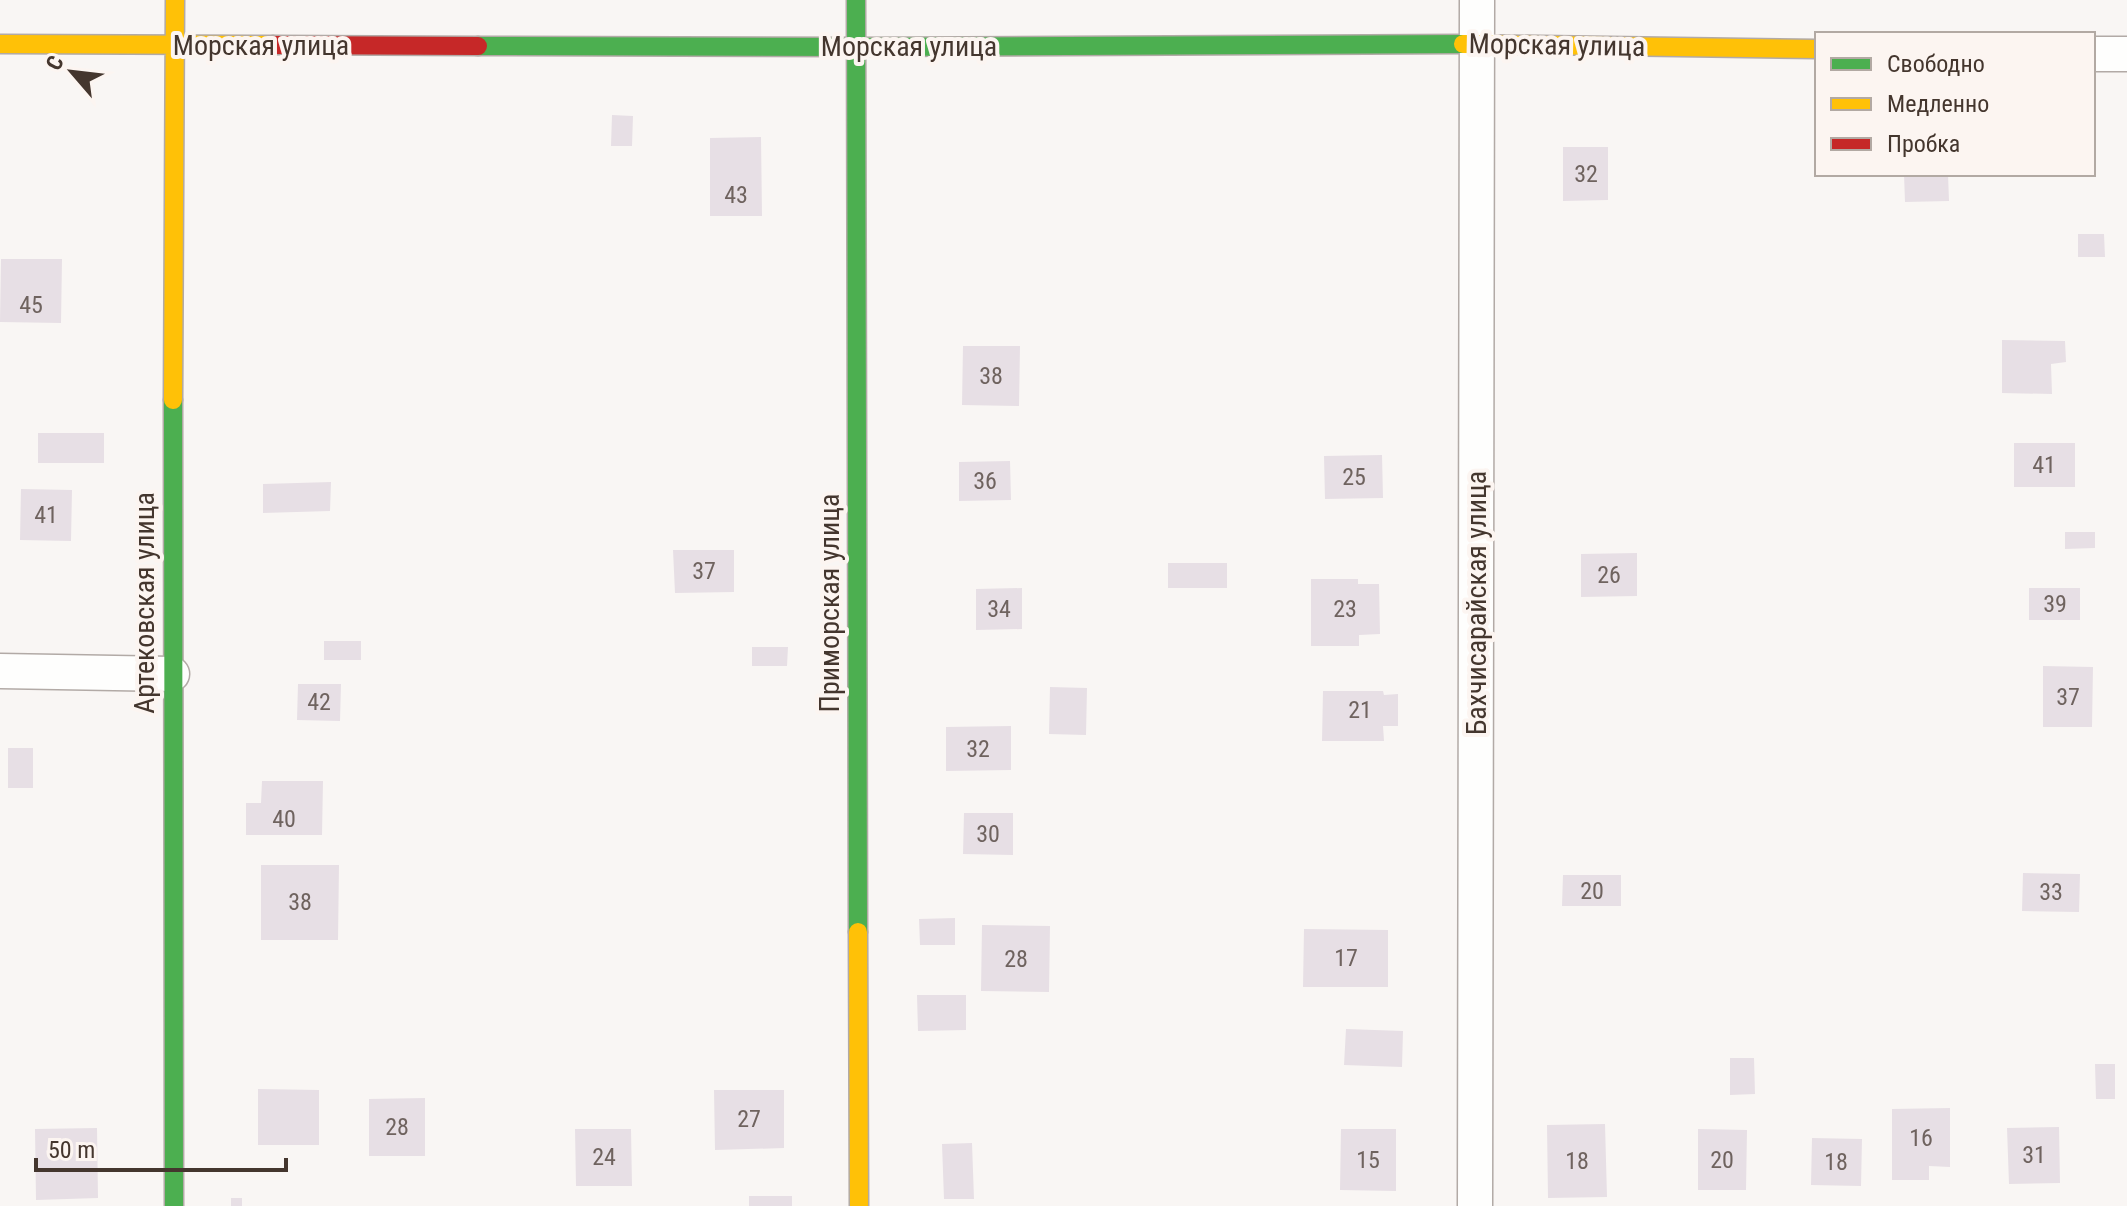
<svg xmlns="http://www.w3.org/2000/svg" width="2127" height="1206" viewBox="0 0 2127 1206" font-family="'Roboto Condensed',sans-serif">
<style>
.building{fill:#e7dfe5}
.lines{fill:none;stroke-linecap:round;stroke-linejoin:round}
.street-casing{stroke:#b2aaa6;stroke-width:37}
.fast-casing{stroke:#b2aaa6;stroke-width:21}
.slow-casing{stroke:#b2aaa6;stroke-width:21}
.jam-casing{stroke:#b2aaa6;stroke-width:21}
.street{stroke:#fefefd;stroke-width:34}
.fast{stroke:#4caf50;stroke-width:18}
.slow{stroke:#ffc107;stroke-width:18}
.jam{stroke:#c62828;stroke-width:18}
.labels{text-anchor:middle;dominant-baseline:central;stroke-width:8;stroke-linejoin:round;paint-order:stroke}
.number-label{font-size:24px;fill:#6f635f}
.street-label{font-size:28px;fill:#44362e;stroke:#fcf5f1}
</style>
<rect width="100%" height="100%" fill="#f9f6f4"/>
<!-- building -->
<path class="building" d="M 612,115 L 633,116 L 632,146 L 611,146 Z
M 761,137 L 762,216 L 710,216 L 710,138 Z
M 1563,147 L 1608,147 L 1608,200 L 1563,201 Z
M 1904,174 L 1948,174 L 1949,201 L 1905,202 Z
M 2078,234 L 2104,234 L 2105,257 L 2078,257 Z
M 1,259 L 62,259 L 61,323 L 0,322 Z
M 2002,340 L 2065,341 L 2066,362 L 2051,364 L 2052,394 L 2002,393 Z
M 963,346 L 1020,346 L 1019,406 L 962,405 Z
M 38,433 L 104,433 L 104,463 L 38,463 Z
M 2014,443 L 2075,443 L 2075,487 L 2014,487 Z
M 1382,455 L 1383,498 L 1325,499 L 1324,456 Z
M 1010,461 L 1011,500 L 959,501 L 959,462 Z
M 331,482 L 330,511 L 263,513 L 263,484 Z
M 21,489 L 72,490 L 71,541 L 20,540 Z
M 2065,532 L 2095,532 L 2095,548 L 2065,549 Z
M 673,550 L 734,550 L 734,592 L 675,593 Z
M 1637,553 L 1637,596 L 1581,597 L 1581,554 Z
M 1168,563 L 1227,563 L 1227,588 L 1168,588 Z
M 1311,579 L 1358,579 L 1358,584 L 1379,584 L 1380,634 L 1359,635 L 1359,646 L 1311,646 Z
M 1022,588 L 1022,629 L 976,630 L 976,589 Z
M 2029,588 L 2080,588 L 2080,620 L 2029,620 Z
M 324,641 L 361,641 L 361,660 L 324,660 Z
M 752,647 L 788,647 L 787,666 L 752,666 Z
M 2043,666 L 2093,667 L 2092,727 L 2043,727 Z
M 298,684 L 341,684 L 340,721 L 297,720 Z
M 1050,687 L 1087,688 L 1086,735 L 1049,734 Z
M 1323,691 L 1383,691 L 1384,695 L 1398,694 L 1398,726 L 1383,726 L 1384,741 L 1322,741 Z
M 1011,726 L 1011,770 L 946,771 L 946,727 Z
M 8,748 L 33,748 L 33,788 L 8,788 Z
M 262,781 L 323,781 L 322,835 L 246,835 L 246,803 L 261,803 Z
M 964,813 L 1013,813 L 1013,855 L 963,854 Z
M 261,865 L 339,865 L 338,940 L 261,940 Z
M 2023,873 L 2080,874 L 2079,912 L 2022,911 Z
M 1563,875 L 1621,875 L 1621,906 L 1562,906 Z
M 955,918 L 955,945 L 920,945 L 919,919 Z
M 982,925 L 1050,926 L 1049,992 L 981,991 Z
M 1304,929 L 1388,930 L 1388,987 L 1303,987 Z
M 917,995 L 966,995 L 966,1030 L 918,1031 Z
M 1346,1029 L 1403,1031 L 1402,1067 L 1344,1065 Z
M 1730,1058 L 1754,1058 L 1755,1094 L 1730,1095 Z
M 2095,1064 L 2115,1064 L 2115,1099 L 2096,1099 Z
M 258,1089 L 319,1090 L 319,1145 L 258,1145 Z
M 714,1090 L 784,1090 L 784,1148 L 715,1150 Z
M 425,1098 L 425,1156 L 369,1156 L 369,1099 Z
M 1950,1108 L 1950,1167 L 1929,1166 L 1929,1180 L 1892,1180 L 1892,1109 Z
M 1605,1124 L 1607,1197 L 1548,1198 L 1547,1125 Z
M 2059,1127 L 2060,1183 L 2009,1184 L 2007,1128 Z
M 97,1128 L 98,1198 L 36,1200 L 35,1129 Z
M 575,1129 L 631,1129 L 632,1186 L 576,1186 Z
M 1341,1129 L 1396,1129 L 1396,1191 L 1340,1190 Z
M 1698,1129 L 1747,1130 L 1746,1190 L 1698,1190 Z
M 1812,1138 L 1862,1139 L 1861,1186 L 1811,1185 Z
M 972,1143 L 974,1199 L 944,1199 L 942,1144 Z
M 749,1196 L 792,1196 L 792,1206 L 749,1206 Z
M 231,1198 L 242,1198 L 242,1206 L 231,1206 Z"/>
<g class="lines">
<defs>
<path id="street" d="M 2093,54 L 2127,54
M 0,671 L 172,674
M 1475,1206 L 1477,0"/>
<path id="fast" d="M 856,0 L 858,932
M 478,46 L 856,47 L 1463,44
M 173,400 L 174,1206"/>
<path id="slow" d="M 0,44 L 273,45
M 1463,44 L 1817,49
M 173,400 L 175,0
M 858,932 L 859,1206"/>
<path id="jam" d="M 273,45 L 478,46"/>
</defs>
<!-- street casing -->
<use href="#street" class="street-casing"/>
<!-- fast casing -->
<use href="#fast" class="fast-casing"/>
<!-- slow casing -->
<use href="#slow" class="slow-casing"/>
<!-- jam casing -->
<use href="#jam" class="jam-casing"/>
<!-- street -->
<use href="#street" class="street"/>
<!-- fast -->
<use href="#fast" class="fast"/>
<!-- slow -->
<use href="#slow" class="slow"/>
<!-- jam -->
<use href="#jam" class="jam"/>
</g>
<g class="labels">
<!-- number labels -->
<g class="number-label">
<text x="1586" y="174">32</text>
<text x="736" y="195">43</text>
<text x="31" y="305">45</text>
<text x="991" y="376">38</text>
<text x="2044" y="465">41</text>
<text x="1354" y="477">25</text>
<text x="985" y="481">36</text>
<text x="46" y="515">41</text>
<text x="704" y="571">37</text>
<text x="1609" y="575">26</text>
<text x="2055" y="604">39</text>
<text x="999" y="609">34</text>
<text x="1345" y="609">23</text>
<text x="2068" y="697">37</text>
<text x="319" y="702">42</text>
<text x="1360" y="710">21</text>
<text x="978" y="749">32</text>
<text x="284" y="819">40</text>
<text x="988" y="834">30</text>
<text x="1592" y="891">20</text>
<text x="2051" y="892">33</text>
<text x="300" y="902">38</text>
<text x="1346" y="958">17</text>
<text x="1016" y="959">28</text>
<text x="749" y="1119">27</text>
<text x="397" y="1127">28</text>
<text x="1921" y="1138">16</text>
<text x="2034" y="1155">31</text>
<text x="604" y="1157">24</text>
<text x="1368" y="1160">15</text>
<text x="1722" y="1160">20</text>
<text x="1577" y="1161">18</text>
<text x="1836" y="1162">18</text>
</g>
<!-- street labels -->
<g class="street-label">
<text x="261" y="45">Морская улица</text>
<text transform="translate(1557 45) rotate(1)">Морская улица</text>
<text x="909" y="46">Морская улица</text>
<text transform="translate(144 603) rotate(-90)">Артековская улица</text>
<text transform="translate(829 603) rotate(-90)">Приморская улица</text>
<text transform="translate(1476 603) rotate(-90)">Бахчисарайская улица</text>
</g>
</g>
<!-- legend -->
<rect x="1815" y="32" width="280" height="144" fill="#fcf5f1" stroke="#b2a9a3" stroke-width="2"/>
<rect x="1831" y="58" width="40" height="12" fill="#4caf50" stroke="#b2a9a3" stroke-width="2"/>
<text x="1887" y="72" font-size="24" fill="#44362e">Свободно</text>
<rect x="1831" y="98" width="40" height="12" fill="#ffc107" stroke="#b2a9a3" stroke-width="2"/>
<text x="1887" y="112" font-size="24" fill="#44362e">Медленно</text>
<rect x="1831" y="138" width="40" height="12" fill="#c62828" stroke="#b2a9a3" stroke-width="2"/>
<text x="1887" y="152" font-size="24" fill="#44362e">Пробка</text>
<!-- north arrow -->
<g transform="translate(72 72) rotate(298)" stroke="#fcf5f1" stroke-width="6" paint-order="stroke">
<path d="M0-6L14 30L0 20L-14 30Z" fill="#44362e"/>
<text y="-12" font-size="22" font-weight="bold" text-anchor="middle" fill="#44362e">С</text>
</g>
<!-- scale -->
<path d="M36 1158v12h250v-12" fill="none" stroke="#44362e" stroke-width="4"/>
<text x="48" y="1158" font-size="24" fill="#44362e" stroke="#fcf5f1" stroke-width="6" paint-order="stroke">50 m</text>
</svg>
